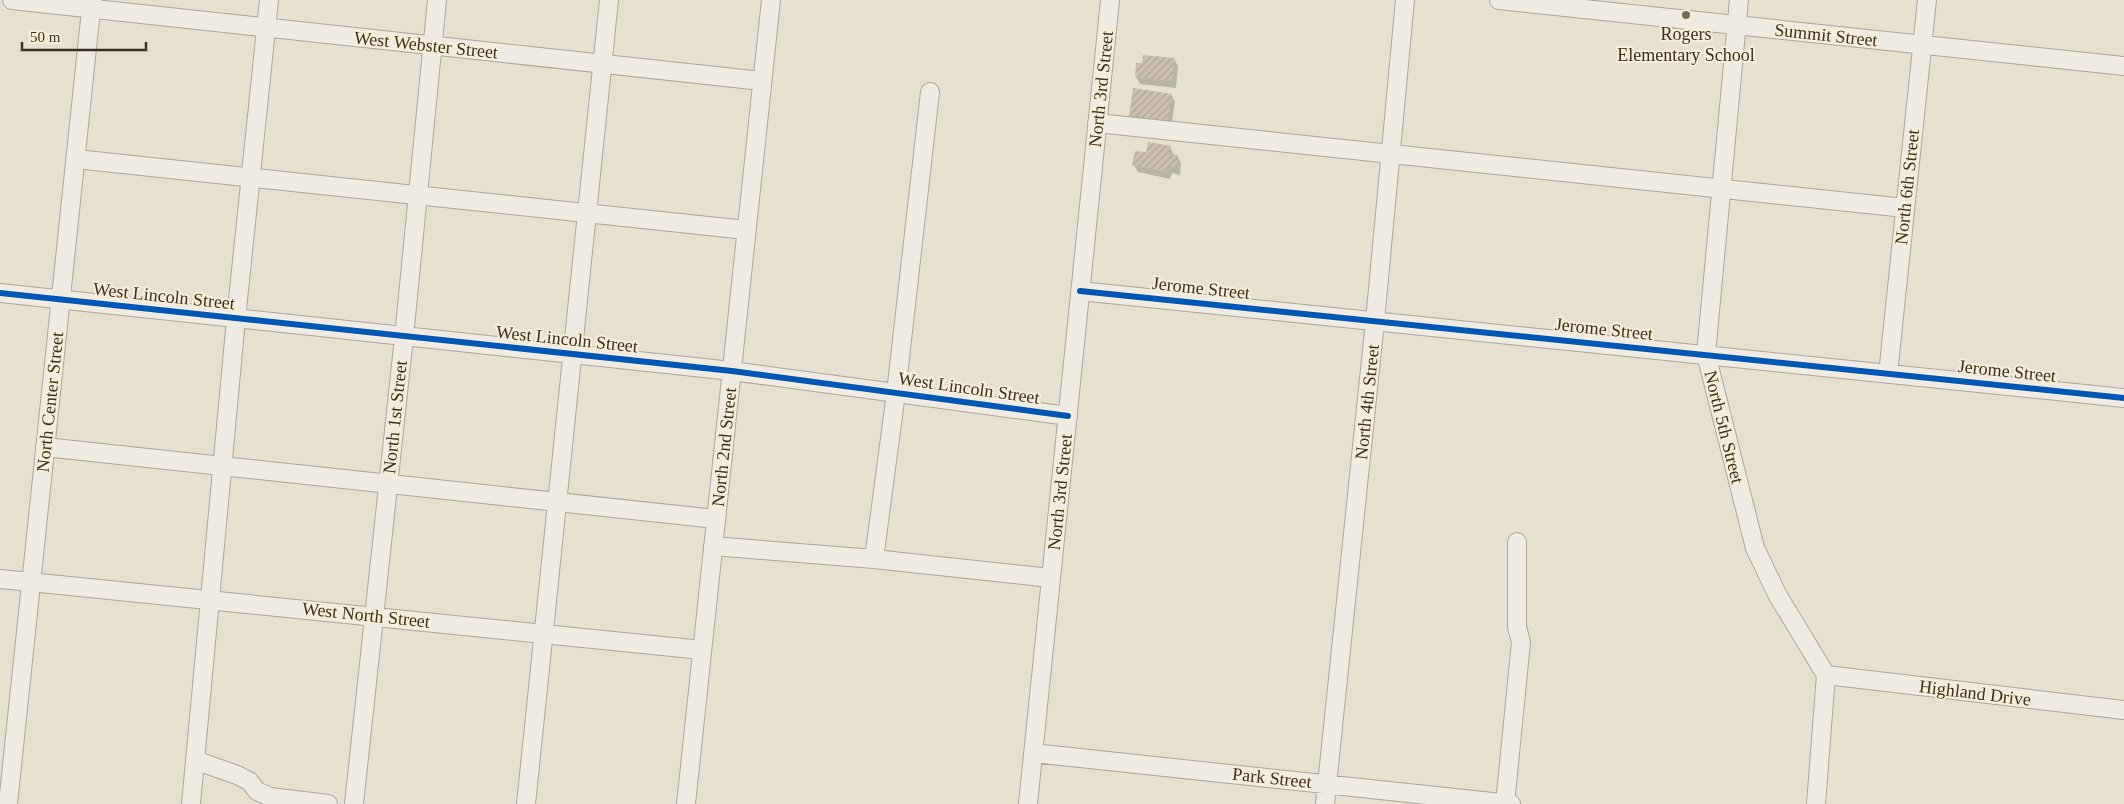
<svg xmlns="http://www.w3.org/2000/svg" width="2124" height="804" viewBox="0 0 2124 804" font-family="Georgia,serif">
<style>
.shadow{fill:#0003}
.building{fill:url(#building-hatch)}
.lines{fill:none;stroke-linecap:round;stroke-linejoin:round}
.minor-casing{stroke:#ada599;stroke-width:20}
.minor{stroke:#efebe3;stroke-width:18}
.cycleway-casing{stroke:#f7eed8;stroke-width:9}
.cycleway{stroke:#0057b8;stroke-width:6}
.poi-dot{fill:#786c5e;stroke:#f7eed8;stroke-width:2}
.labels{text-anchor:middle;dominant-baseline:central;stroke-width:4;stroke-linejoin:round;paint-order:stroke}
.poi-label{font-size:18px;fill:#3d2e20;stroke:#f7eed8}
.street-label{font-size:18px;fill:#3d2e20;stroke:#f7eed8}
</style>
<defs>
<pattern id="building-hatch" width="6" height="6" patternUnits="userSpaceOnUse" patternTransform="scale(1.25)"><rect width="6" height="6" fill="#cbbfb2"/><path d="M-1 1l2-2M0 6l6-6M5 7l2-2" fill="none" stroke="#afa499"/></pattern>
</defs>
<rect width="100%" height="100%" fill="#e7e0d1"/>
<!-- shadow -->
<path class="shadow" d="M 1174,59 L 1178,66 L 1176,88 L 1140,84 L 1136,77 Z
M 1171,95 L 1175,102 L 1171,128 L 1135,123 L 1131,116 Z
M 1170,147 L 1174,156 L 1177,156 L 1181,163 L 1180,175 L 1172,173 L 1170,179 L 1138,172 L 1134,165 L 1147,154 Z"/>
<!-- building -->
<path class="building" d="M 1143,55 L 1175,58 L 1172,81 L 1135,77 L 1136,63 L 1142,63 Z
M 1133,88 L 1172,94 L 1168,121 L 1129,116 Z
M 1148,142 L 1171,146 L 1169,154 L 1178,155 L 1176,167 L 1168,167 L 1166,172 L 1132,165 L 1135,151 L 1146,152 Z"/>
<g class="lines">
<defs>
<path id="minor" d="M 12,0 L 762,81
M 1499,0 L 2124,66
M 1739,0 L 1706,354 L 1755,548 L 1778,596 L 1826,675 L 1816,804
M 930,92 L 896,393 L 874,559 L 1051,578
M 1097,123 L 1905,208
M 76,159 L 746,230
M 1080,291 L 2124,398
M 0,293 L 732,371 L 1068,416
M 1888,374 L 1927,0
M 45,447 L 716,519
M 713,546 L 874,559
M 0,579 L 702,650
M 1826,675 L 2124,710
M 1033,753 L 1511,804
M 195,760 L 237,775 L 249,781 L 257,791 L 270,797 L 328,804
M 8,804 L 92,0
M 191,804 L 236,319 L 269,0
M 354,804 L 404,337 L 437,0
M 526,804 L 609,0
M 686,804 L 771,0
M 1028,804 L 1110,0
M 1325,804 L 1375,321 L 1405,0
M 1505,804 L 1521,642 L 1517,627 L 1517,542"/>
</defs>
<!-- minor casing -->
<use href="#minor" class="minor-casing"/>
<!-- minor -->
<use href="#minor" class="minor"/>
<defs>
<path id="cycleway" d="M 1080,291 L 2124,398
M 0,293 L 732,371 L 1068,416"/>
</defs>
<!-- cycleway casing -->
<use href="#cycleway" class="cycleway-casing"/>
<!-- cycleway -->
<use href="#cycleway" class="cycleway"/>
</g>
<!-- markers -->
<circle class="poi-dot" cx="1686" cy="15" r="5"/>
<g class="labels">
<!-- poi labels -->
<g class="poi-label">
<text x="1686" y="34">Rogers<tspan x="1686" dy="21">Elementary School</tspan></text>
</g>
<!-- street labels -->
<g class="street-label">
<text transform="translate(1826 35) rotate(6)">Summit Street</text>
<text transform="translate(426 45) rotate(6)">West Webster Street</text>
<text transform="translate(1101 89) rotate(-84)">North 3rd Street</text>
<text transform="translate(1907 187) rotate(-84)">North 6th Street</text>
<text transform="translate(1201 288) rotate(6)">Jerome Street</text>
<text transform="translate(164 296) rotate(6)">West Lincoln Street</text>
<text transform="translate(1604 329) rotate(6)">Jerome Street</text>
<text transform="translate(567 339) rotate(6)">West Lincoln Street</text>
<text transform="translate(2007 371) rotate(6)">Jerome Street</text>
<text transform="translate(969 388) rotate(8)">West Lincoln Street</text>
<text transform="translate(50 402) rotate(-84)">North Center Street</text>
<text transform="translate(1367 402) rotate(-84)">North 4th Street</text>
<text transform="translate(395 417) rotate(-84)">North 1st Street</text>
<text transform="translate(1724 427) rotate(76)">North 5th Street</text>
<text transform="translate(724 447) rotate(-84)">North 2nd Street</text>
<text transform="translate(1060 492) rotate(-84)">North 3rd Street</text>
<text transform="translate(366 615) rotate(6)">West North Street</text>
<text transform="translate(1975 693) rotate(7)">Highland Drive</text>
<text transform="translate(1272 778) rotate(6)">Park Street</text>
</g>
</g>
<!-- scale -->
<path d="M22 42v8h124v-8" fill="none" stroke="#3d2e20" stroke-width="2.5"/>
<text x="30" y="42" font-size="15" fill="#3d2e20" stroke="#f7eed8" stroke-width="4" paint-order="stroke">50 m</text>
</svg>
